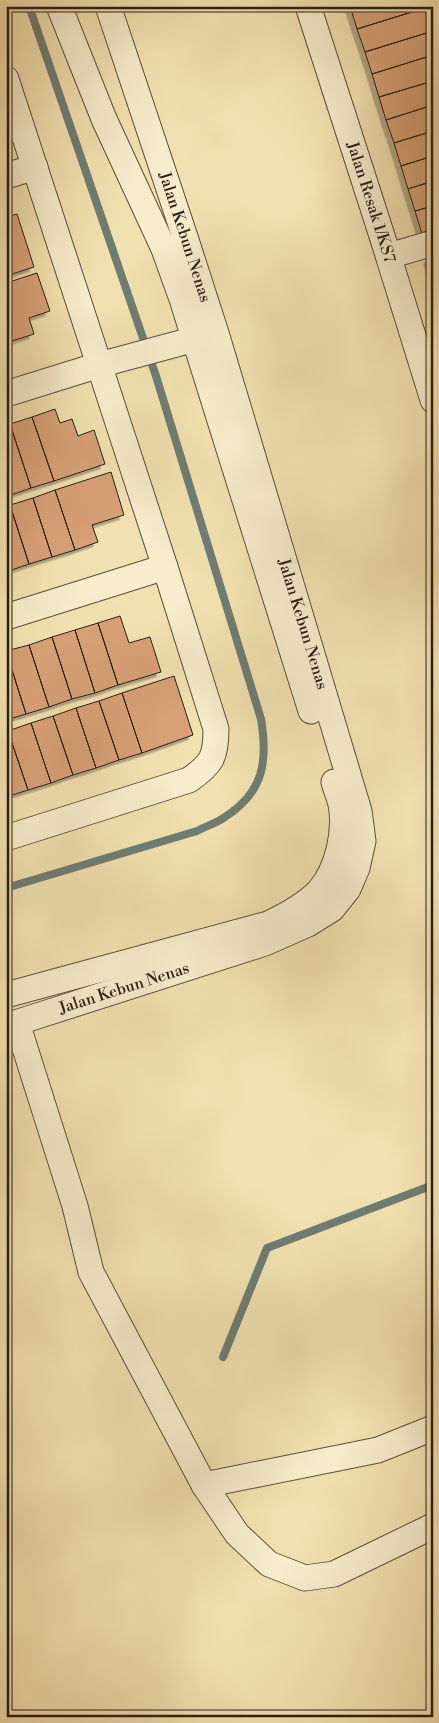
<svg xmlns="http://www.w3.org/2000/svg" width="439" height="1723" viewBox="0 0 439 1723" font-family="'Libre Bodoni',serif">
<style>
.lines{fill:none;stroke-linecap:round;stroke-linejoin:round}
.stream{stroke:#6e7d74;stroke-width:8}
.building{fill:#d7a178;stroke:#281e16;filter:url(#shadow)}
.minor-casing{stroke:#5a4f3c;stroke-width:27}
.minor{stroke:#f7eccc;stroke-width:25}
.labels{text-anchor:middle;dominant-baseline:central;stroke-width:4.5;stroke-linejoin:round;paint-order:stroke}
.street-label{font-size:16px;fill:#281e16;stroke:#f7eccc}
</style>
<defs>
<filter id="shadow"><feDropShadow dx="-4.5" dy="4.5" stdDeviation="0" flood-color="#0004"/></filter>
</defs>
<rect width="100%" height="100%" fill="#f2e1b0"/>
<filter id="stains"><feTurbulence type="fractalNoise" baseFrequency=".004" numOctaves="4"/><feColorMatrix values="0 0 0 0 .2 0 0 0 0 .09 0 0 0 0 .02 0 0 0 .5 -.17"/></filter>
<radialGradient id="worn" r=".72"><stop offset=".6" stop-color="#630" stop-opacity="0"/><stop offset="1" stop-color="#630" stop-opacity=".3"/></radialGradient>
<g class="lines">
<!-- stream -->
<path class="stream" d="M 6,888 L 197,831 C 206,826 217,823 225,817 C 264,792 268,761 261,719 L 156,376 L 29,6
M 223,1357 L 267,1248 L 433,1185"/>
</g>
<!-- building -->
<path class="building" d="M 350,6 L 428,6 L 428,7 L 357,29 Z
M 428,7 L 433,22 L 433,31 L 365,52 L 357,29 Z
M 433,31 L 433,55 L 372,74 L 365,52 Z
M 433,55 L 433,81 L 379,97 L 372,74 Z
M 433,81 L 433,105 L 386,120 L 379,97 Z
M 433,105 L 433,131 L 394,143 L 386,120 Z
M 433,131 L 433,156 L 401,166 L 394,143 Z
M 433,156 L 433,181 L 408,189 L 401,166 Z
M 433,181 L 433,206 L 415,211 L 408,189 Z
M 433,206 L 433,230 L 422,234 L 415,211 Z
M 17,214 L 34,267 L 6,276 L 6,217 Z
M 433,257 L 433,274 L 428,259 Z
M 37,273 L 50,311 L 29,318 L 34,334 L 12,341 L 6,325 L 6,283 Z
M 6,325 L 12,341 L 6,343 Z
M 55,409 L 60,423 L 72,419 L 78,436 L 94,430 L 105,464 L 54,481 L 32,417 Z
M 32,417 L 54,481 L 31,488 L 10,424 Z
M 10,424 L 31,488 L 8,496 L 6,491 L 6,426 Z
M 111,472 L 124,515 L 92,525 L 98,542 L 75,550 L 55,490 Z
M 55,490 L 75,550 L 52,557 L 33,498 Z
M 33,498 L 52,557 L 29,564 L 10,505 Z
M 10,505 L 29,564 L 6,572 L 6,506 Z
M 120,616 L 129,643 L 150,637 L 161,672 L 118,685 L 98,623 Z
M 98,623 L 118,685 L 95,693 L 75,630 Z
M 75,630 L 95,693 L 72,699 L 52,637 Z
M 52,637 L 72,699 L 49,707 L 29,645 Z
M 29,645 L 49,707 L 26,714 L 6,651 Z
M 6,651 L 26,714 L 6,720 Z
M 174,676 L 193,735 L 142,753 L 122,693 Z
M 122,693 L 142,753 L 119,760 L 99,701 Z
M 99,701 L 119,760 L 96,768 L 76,708 Z
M 76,708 L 96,768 L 73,775 L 53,716 Z
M 53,716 L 73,775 L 51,783 L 31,723 Z
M 31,723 L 51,783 L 28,790 L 8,731 Z
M 6,731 L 8,731 L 28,790 L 6,797 Z"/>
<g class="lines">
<defs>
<g id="minor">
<path d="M 59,6 L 104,119 L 164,249 L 182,299 L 311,711"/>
<path id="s1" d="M 308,6 L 383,239 L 433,400"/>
<path d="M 6,79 L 165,567 L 216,729 C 216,757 212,764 189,780 L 6,838"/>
<path d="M 6,176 L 35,167"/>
<path d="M 389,256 L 433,243"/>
<path d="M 6,394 L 99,365 L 210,335"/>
<path d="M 6,617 L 165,567"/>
<path d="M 6,995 L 268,924 C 285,916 305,905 319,891 C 338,869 346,832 341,804 C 339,797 336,789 334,782"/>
<path d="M 17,1023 L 75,1206 L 91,1272 L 204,1485 L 237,1534 L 269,1564 L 305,1578 L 334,1574 L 433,1526"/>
<path id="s2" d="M 6,1026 L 265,943 L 308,924 L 332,909 L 348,889 L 357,868 L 363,841 L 359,811 L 216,333 L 186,240 L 108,6"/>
<path d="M 204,1485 L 378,1450 L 433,1428"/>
</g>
</defs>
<!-- minor casing -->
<use href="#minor" class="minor-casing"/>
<!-- minor -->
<use href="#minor" class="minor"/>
</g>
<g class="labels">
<!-- street labels -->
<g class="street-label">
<text stroke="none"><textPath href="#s1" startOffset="206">Jalan Resak 1/KS7</textPath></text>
<text transform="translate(185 237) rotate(72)">Jalan Kebun Nenas</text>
<text transform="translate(303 624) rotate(73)">Jalan Kebun Nenas</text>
<text stroke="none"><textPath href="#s2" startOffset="124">Jalan Kebun Nenas</textPath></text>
</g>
</g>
<!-- margin -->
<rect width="439" height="1723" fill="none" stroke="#f2e1b0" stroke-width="25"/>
<rect x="8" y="8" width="424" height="1708" fill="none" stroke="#281e16" stroke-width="2.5"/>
<rect x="12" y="12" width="414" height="1698" fill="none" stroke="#281e16"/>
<rect width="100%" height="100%" filter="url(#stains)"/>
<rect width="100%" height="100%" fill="url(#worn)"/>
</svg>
